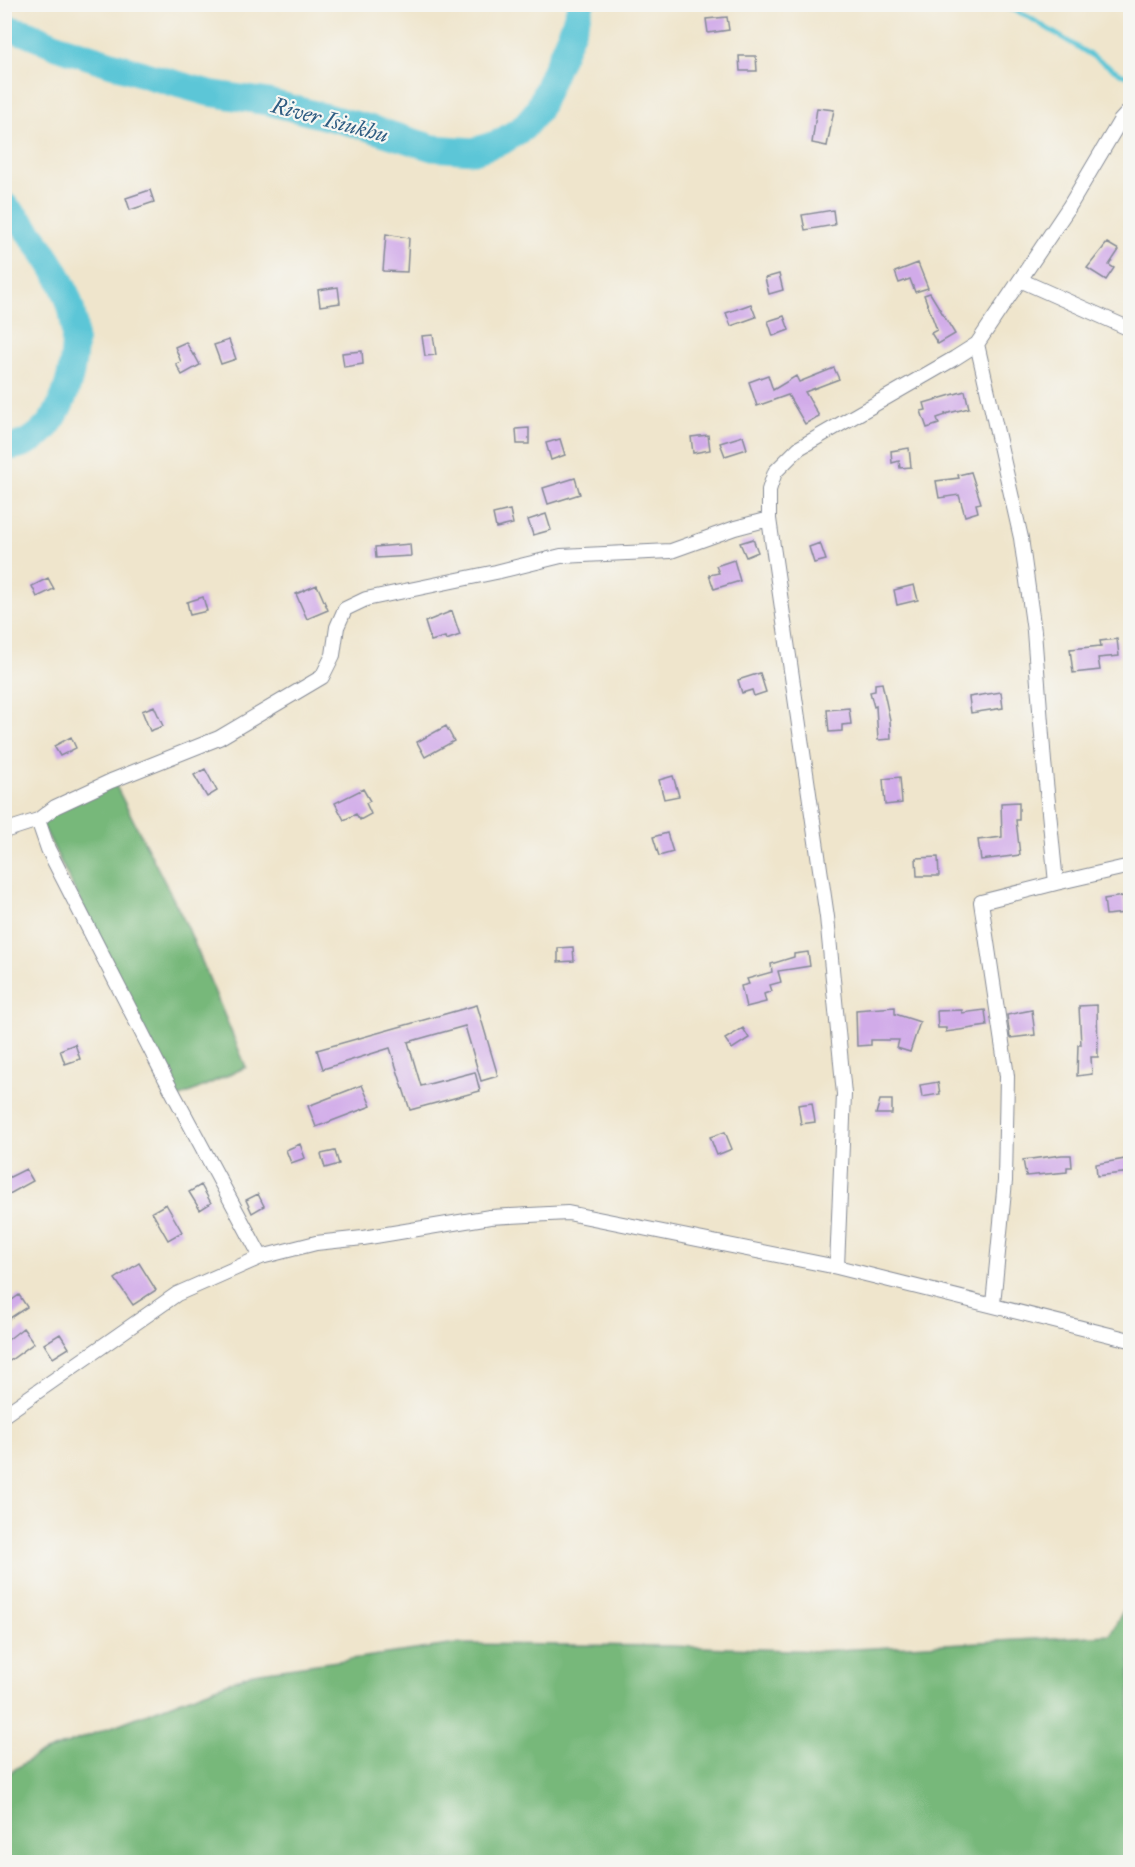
<svg xmlns="http://www.w3.org/2000/svg" width="1135" height="1867" viewBox="0 0 1135 1867" font-family="'IM FELL Great Primer',serif">
<style>
.forest{fill:#77b87a;stroke:#49746c;stroke-width:1.5}
.lines{fill:none;stroke-linecap:round;stroke-linejoin:round}
.stream{stroke:#5cc6d7;stroke-width:4.5}
.river{stroke:#5cc6d7;stroke-width:27}
.building{fill:#d1abe9}
.minor-casing{stroke:#858a95;stroke-width:16}
.minor{stroke:#fff;stroke-width:14}
.labels{text-anchor:middle;dominant-baseline:central;stroke-width:4.5;stroke-linejoin:round;paint-order:stroke}
.water-label{font-size:22px;font-style:italic;fill:#2e5c82;stroke:#f6f6f2}
</style>
<rect width="100%" height="100%" fill="#f6f6f2"/>
<filter id="ink" filterUnits="userSpaceOnUse"><feTurbulence type="fractalNoise" baseFrequency=".0167" numOctaves="2"/><feDisplacementMap in="SourceGraphic" scale="12" xChannelSelector="R" yChannelSelector="G"/><feConvolveMatrix kernelMatrix="1 2 1 2 8 2 1 2 1" color-interpolation-filters="sRGB"/></filter>
<filter id="wash" filterUnits="userSpaceOnUse"><feTurbulence type="fractalNoise" baseFrequency=".008" numOctaves="4" result="noise"/><feDisplacementMap in="SourceGraphic" scale="24" xChannelSelector="R" yChannelSelector="G"/><feGaussianBlur stdDeviation="1.35" result="paint"/><feColorMatrix in="noise" values="0 0 0 0 0 0 0 0 0 0 0 0 0 0 0 0 0 1.4 0 .05"/><feComposite in="paint" operator="in"/></filter>
<g filter="url(#wash)">
<rect width="100%" height="100%" fill="#efe5cc"/>
<!-- forest -->
<path class="forest" d="M 114,782 L 188,928 L 246,1067 L 178,1098 L 40,820 Z
M 1130,1598 L 1130,1862 L 5,1862 L 5,1776 L 35,1756 L 253,1673 L 457,1644 L 670,1646 L 819,1651 L 1110,1635 Z"/>
<g class="lines">
<!-- stream -->
<path class="stream" d="M 1000,4 L 1027,16 L 1123,75 L 1130,77"/>
<!-- river -->
<path class="river" d="M 4,28 L 27,33 L 59,47 L 149,76 L 209,93 L 268,102 L 366,127 L 433,148 L 474,151 L 501,142 L 523,128 L 538,110 L 573,28 L 581,4
M 4,205 C 30,229 62,274 71,308 C 83,354 64,448 4,447"/>
</g>
<g id="blocks">
<!-- building -->
<path class="building" d="M 727,17 L 729,30 L 708,33 L 706,19 Z
M 739,56 L 756,56 L 757,71 L 740,71 Z
M 817,108 L 834,110 L 827,146 L 812,143 Z
M 150,190 L 154,202 L 130,210 L 126,198 Z
M 833,210 L 835,225 L 805,230 L 802,215 Z
M 386,234 L 409,238 L 407,272 L 383,271 Z
M 1107,243 L 1119,250 L 1109,265 L 1114,268 L 1106,280 L 1087,268 Z
M 918,263 L 928,288 L 915,292 L 910,279 L 899,283 L 895,272 Z
M 779,274 L 783,290 L 769,294 L 765,278 Z
M 338,287 L 340,303 L 320,306 L 318,290 Z
M 930,293 L 955,334 L 938,344 L 931,333 L 937,330 L 924,295 Z
M 751,304 L 756,317 L 731,326 L 726,313 Z
M 784,316 L 789,330 L 773,336 L 768,321 Z
M 433,335 L 436,355 L 425,356 L 422,336 Z
M 229,340 L 236,359 L 221,364 L 214,345 Z
M 186,342 L 193,355 L 194,354 L 200,365 L 182,375 L 176,364 L 181,362 L 175,347 Z
M 362,351 L 363,364 L 344,367 L 342,353 Z
M 834,368 L 839,379 L 805,392 L 819,416 L 805,424 L 788,395 L 757,406 L 749,382 L 768,375 L 773,390 L 796,376 L 799,382 Z
M 965,391 L 969,408 L 945,414 L 946,415 L 937,418 L 939,424 L 927,428 L 921,411 L 926,410 L 924,403 Z
M 529,428 L 529,444 L 517,444 L 516,429 Z
M 708,435 L 710,450 L 693,453 L 691,437 Z
M 743,436 L 747,449 L 725,456 L 720,443 Z
M 560,439 L 565,455 L 551,460 L 546,443 Z
M 909,448 L 911,467 L 900,468 L 899,461 L 892,463 L 891,451 Z
M 971,472 L 981,503 L 976,504 L 978,512 L 965,516 L 959,495 L 939,498 L 936,481 L 959,478 L 958,475 Z
M 575,478 L 580,494 L 548,504 L 543,488 Z
M 510,510 L 513,524 L 496,528 L 493,514 Z
M 546,514 L 551,530 L 533,535 L 528,520 Z
M 753,539 L 758,552 L 746,557 L 740,543 Z
M 820,543 L 826,560 L 814,563 L 809,547 Z
M 410,544 L 411,556 L 376,558 L 375,547 Z
M 734,560 L 740,581 L 714,589 L 709,575 L 719,573 L 716,566 Z
M 48,578 L 54,589 L 37,597 L 32,586 Z
M 317,585 L 328,610 L 307,619 L 296,594 Z
M 914,585 L 918,600 L 897,605 L 894,590 Z
M 203,597 L 207,611 L 190,615 L 187,602 Z
M 452,611 L 460,635 L 446,640 L 445,637 L 431,641 L 425,622 Z
M 1117,639 L 1119,656 L 1098,658 L 1100,670 L 1073,673 L 1070,649 L 1101,646 L 1100,641 Z
M 760,673 L 766,692 L 754,696 L 752,690 L 742,693 L 738,680 Z
M 882,683 L 890,720 L 891,739 L 878,740 L 876,706 L 874,707 L 870,692 L 875,691 L 875,684 Z
M 1001,692 L 1003,708 L 971,713 L 969,697 Z
M 154,706 L 163,726 L 150,731 L 142,711 Z
M 849,708 L 851,724 L 842,725 L 842,731 L 829,732 L 827,710 Z
M 446,726 L 454,741 L 425,757 L 417,742 Z
M 71,737 L 76,748 L 60,756 L 54,746 Z
M 205,769 L 217,791 L 207,797 L 194,775 Z
M 673,776 L 679,796 L 664,799 L 659,780 Z
M 900,777 L 902,803 L 885,805 L 883,779 Z
M 363,789 L 370,801 L 366,803 L 371,814 L 360,820 L 356,814 L 344,820 L 335,803 Z
M 1019,802 L 1019,820 L 1016,820 L 1020,855 L 981,860 L 978,840 L 1002,837 L 1001,803 Z
M 667,833 L 673,852 L 659,856 L 653,837 Z
M 938,857 L 939,876 L 917,876 L 916,858 Z
M 1123,896 L 1125,913 L 1106,915 L 1104,899 Z
M 573,947 L 574,961 L 558,962 L 558,948 Z
M 808,952 L 810,966 L 778,971 L 781,982 L 770,985 L 772,991 L 764,994 L 766,1002 L 746,1007 L 741,986 L 749,984 L 747,979 L 772,972 L 771,964 L 794,957 L 794,954 Z
M 477,1005 L 498,1076 L 481,1081 L 465,1026 L 408,1042 L 421,1086 L 475,1072 L 480,1091 L 410,1110 L 390,1048 L 323,1069 L 317,1050 Z
M 1097,1005 L 1098,1057 L 1091,1057 L 1092,1074 L 1077,1076 L 1078,1045 L 1081,1045 L 1079,1006 Z
M 895,1007 L 895,1014 L 920,1022 L 910,1052 L 897,1048 L 899,1040 L 871,1040 L 871,1045 L 857,1046 L 856,1010 Z
M 962,1010 L 962,1013 L 985,1010 L 987,1026 L 946,1032 L 946,1028 L 938,1028 L 937,1011 Z
M 1032,1010 L 1035,1035 L 1010,1038 L 1007,1015 Z
M 743,1028 L 749,1038 L 732,1049 L 725,1039 Z
M 75,1044 L 80,1059 L 65,1064 L 60,1050 Z
M 938,1082 L 940,1094 L 922,1097 L 920,1085 Z
M 362,1085 L 371,1106 L 316,1127 L 308,1106 Z
M 880,1100 L 892,1100 L 892,1114 L 876,1114 Z
M 812,1103 L 815,1122 L 801,1124 L 798,1105 Z
M 725,1132 L 732,1149 L 717,1155 L 710,1137 Z
M 300,1144 L 305,1158 L 291,1163 L 286,1150 Z
M 335,1151 L 339,1164 L 325,1168 L 321,1154 Z
M 1062,1155 L 1071,1155 L 1072,1167 L 1067,1167 L 1067,1172 L 1026,1176 L 1023,1160 Z
M 1131,1158 L 1131,1172 L 1097,1176 L 1096,1164 Z
M 26,1169 L 33,1181 L 4,1197 L 4,1180 Z
M 201,1185 L 211,1203 L 200,1210 L 189,1192 Z
M 258,1194 L 264,1206 L 252,1213 L 246,1200 Z
M 166,1204 L 182,1232 L 168,1240 L 152,1212 Z
M 139,1263 L 156,1290 L 133,1305 L 115,1279 Z
M 19,1295 L 27,1307 L 4,1322 L 4,1306 Z
M 23,1328 L 34,1343 L 4,1365 L 4,1343 Z
M 60,1334 L 69,1348 L 53,1358 L 44,1344 Z"/>
</g>
</g>
<g filter="url(#ink)">
<use href="#blocks" fill-opacity="0" stroke="#858a95" stroke-width="1.5"/>
<g class="lines">
<defs>
<path id="minor" d="M 1020,280 L 1130,329
M 977,344 L 1021,538 L 1034,631 L 1044,762 L 1056,883 L 1130,866
M 4,831 L 38,820
M 261,1257 L 165,1078 L 48,849 L 38,820 L 55,807 L 111,781 L 219,738 L 322,677 L 333,655 L 337,627 L 345,609 L 366,599 L 496,572 L 561,556 L 671,551 L 735,528 L 769,519
M 837,1267 L 844,1094 L 827,917 L 769,519 L 769,490 L 775,472 L 799,448 L 955,358 L 977,344 L 1069,207 L 1120,121 L 1130,110
M 993,1304 L 1005,1181 L 1007,1076 L 981,902 L 1056,883
M 4,1415 L 177,1294 L 261,1257 L 316,1243 L 363,1238 L 490,1217 L 568,1213 L 837,1267 L 1130,1340"/>
</defs>
<!-- minor casing -->
<use href="#minor" class="minor-casing"/>
<!-- minor -->
<use href="#minor" class="minor"/>
</g>
</g>
<g class="labels">
<!-- water labels -->
<g class="water-label">
<text transform="translate(330 120) rotate(15)">River Isiukhu</text>
</g>
</g>
<!-- margin -->
<rect width="1135" height="1867" fill="none" stroke="#f6f6f2" stroke-width="24"/>
</svg>
